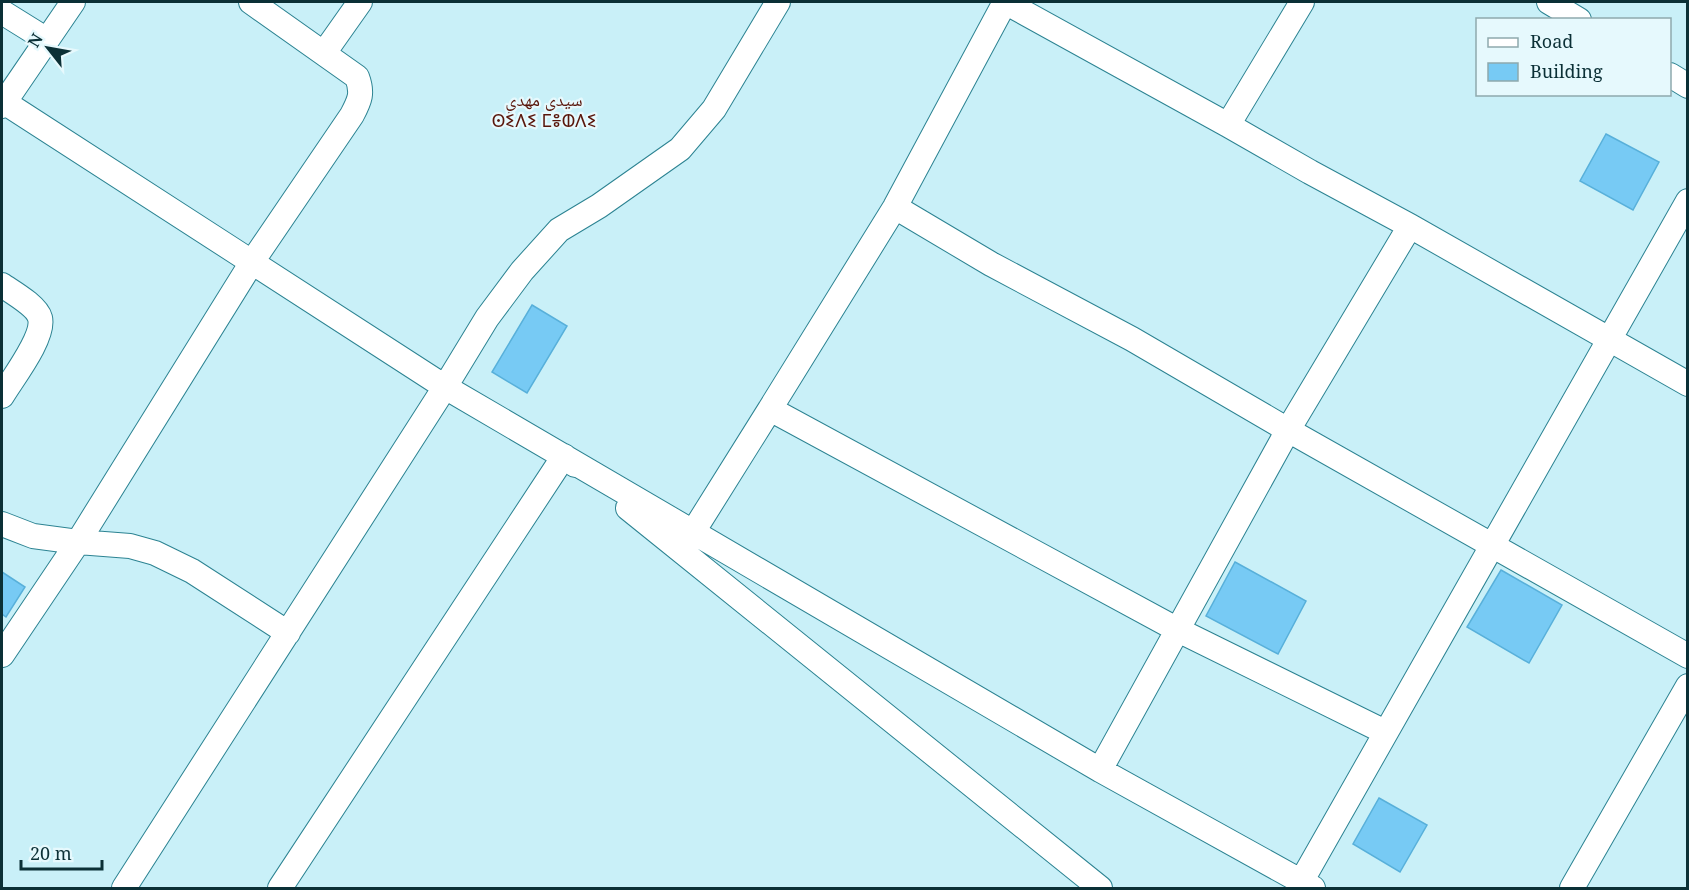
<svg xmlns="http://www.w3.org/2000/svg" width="1689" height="890" viewBox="0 0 1689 890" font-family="'Noto Serif','Noto Naskh Arabic','Noto Sans Tifinagh',serif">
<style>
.building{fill:#77caf4;stroke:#58b0da;stroke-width:1.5}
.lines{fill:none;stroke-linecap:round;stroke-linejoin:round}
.minor-casing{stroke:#2c8392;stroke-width:26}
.minor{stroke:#fff;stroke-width:24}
.labels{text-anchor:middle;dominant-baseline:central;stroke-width:4.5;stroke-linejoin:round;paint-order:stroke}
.quarter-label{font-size:18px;fill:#59160b;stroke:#e6f9fd}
</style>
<rect width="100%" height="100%" fill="#c9f0f8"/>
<!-- building -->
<path class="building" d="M 1606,134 L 1659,162 L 1633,210 L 1580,181 Z
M 532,305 L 567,326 L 527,393 L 492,372 Z
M 1235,562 L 1306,601 L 1278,654 L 1206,616 Z
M 1501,570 L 1562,605 L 1529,663 L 1467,627 Z
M 2,572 L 25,587 L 6,617 L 2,614 Z
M 1379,798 L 1427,825 L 1400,872 L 1353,844 Z"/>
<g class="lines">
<defs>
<path id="minor" d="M 1005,2 L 895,207 L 770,409 L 1178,630 L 1385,732
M 1005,2 L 1228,125 L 1310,172 L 1410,226 L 1688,384
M 1549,2 L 1579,20
M 2,12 L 47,40
M 324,53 L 360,2
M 1670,75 L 1688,86
M 4,102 L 445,387 L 1100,770 L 1313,888
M 2,106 L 73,2
M 1228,125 L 1302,2
M 895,207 L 991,264 L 1132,339 L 1288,430 L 1688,656
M 2,285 C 12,292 37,306 40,318 C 45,337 12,379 2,396
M 628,508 L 1100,888
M 2,524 L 33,536 L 78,542 L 130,546 L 155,553 L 192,571 L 288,633
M 693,532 L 770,409
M 2,655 L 78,542 L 252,262 L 352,115 C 360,100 363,93 357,77 L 251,2
M 1100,770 L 1288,430 L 1410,226
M 1301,882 L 1688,201
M 124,888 L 445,387 L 487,318 L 522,271 L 559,230 L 599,206 L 680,149 L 714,109 L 778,2
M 280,888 L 564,456 L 575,465
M 1572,888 L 1688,686"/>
</defs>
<!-- minor casing -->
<use href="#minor" class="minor-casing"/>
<!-- minor -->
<use href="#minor" class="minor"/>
</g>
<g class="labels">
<!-- quarter labels -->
<g class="quarter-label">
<text x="544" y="99">سيدي مهدي<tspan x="544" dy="21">ⵙⵉⴷⵉ ⵎⴻⵀⴷⵉ</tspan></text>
</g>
</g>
<!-- border -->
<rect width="1689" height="890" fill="none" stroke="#0b3036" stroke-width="6"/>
<!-- legend -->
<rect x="1476" y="18" width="195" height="78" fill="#e6f9fd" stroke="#8ea9ad" stroke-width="1.5"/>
<rect x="1488" y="38" width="30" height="9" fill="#ffffff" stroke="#8ea9ad" stroke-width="1.5"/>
<text x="1530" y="48" font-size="18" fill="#0b3036">Road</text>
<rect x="1488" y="63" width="30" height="18" fill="#77caf4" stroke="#8ea9ad" stroke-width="1.5"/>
<text x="1530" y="78" font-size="18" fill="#0b3036">Building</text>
<!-- north arrow -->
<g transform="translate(48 48) rotate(301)" stroke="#e6f9fd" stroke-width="4.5" paint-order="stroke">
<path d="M0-4.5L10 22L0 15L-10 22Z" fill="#0b3036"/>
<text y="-9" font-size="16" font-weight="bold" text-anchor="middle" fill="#0b3036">N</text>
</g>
<!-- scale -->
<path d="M21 860v9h81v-9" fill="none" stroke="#0b3036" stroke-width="3"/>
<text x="30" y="860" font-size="18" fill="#0b3036" stroke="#e6f9fd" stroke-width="4.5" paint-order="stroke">20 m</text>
</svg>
